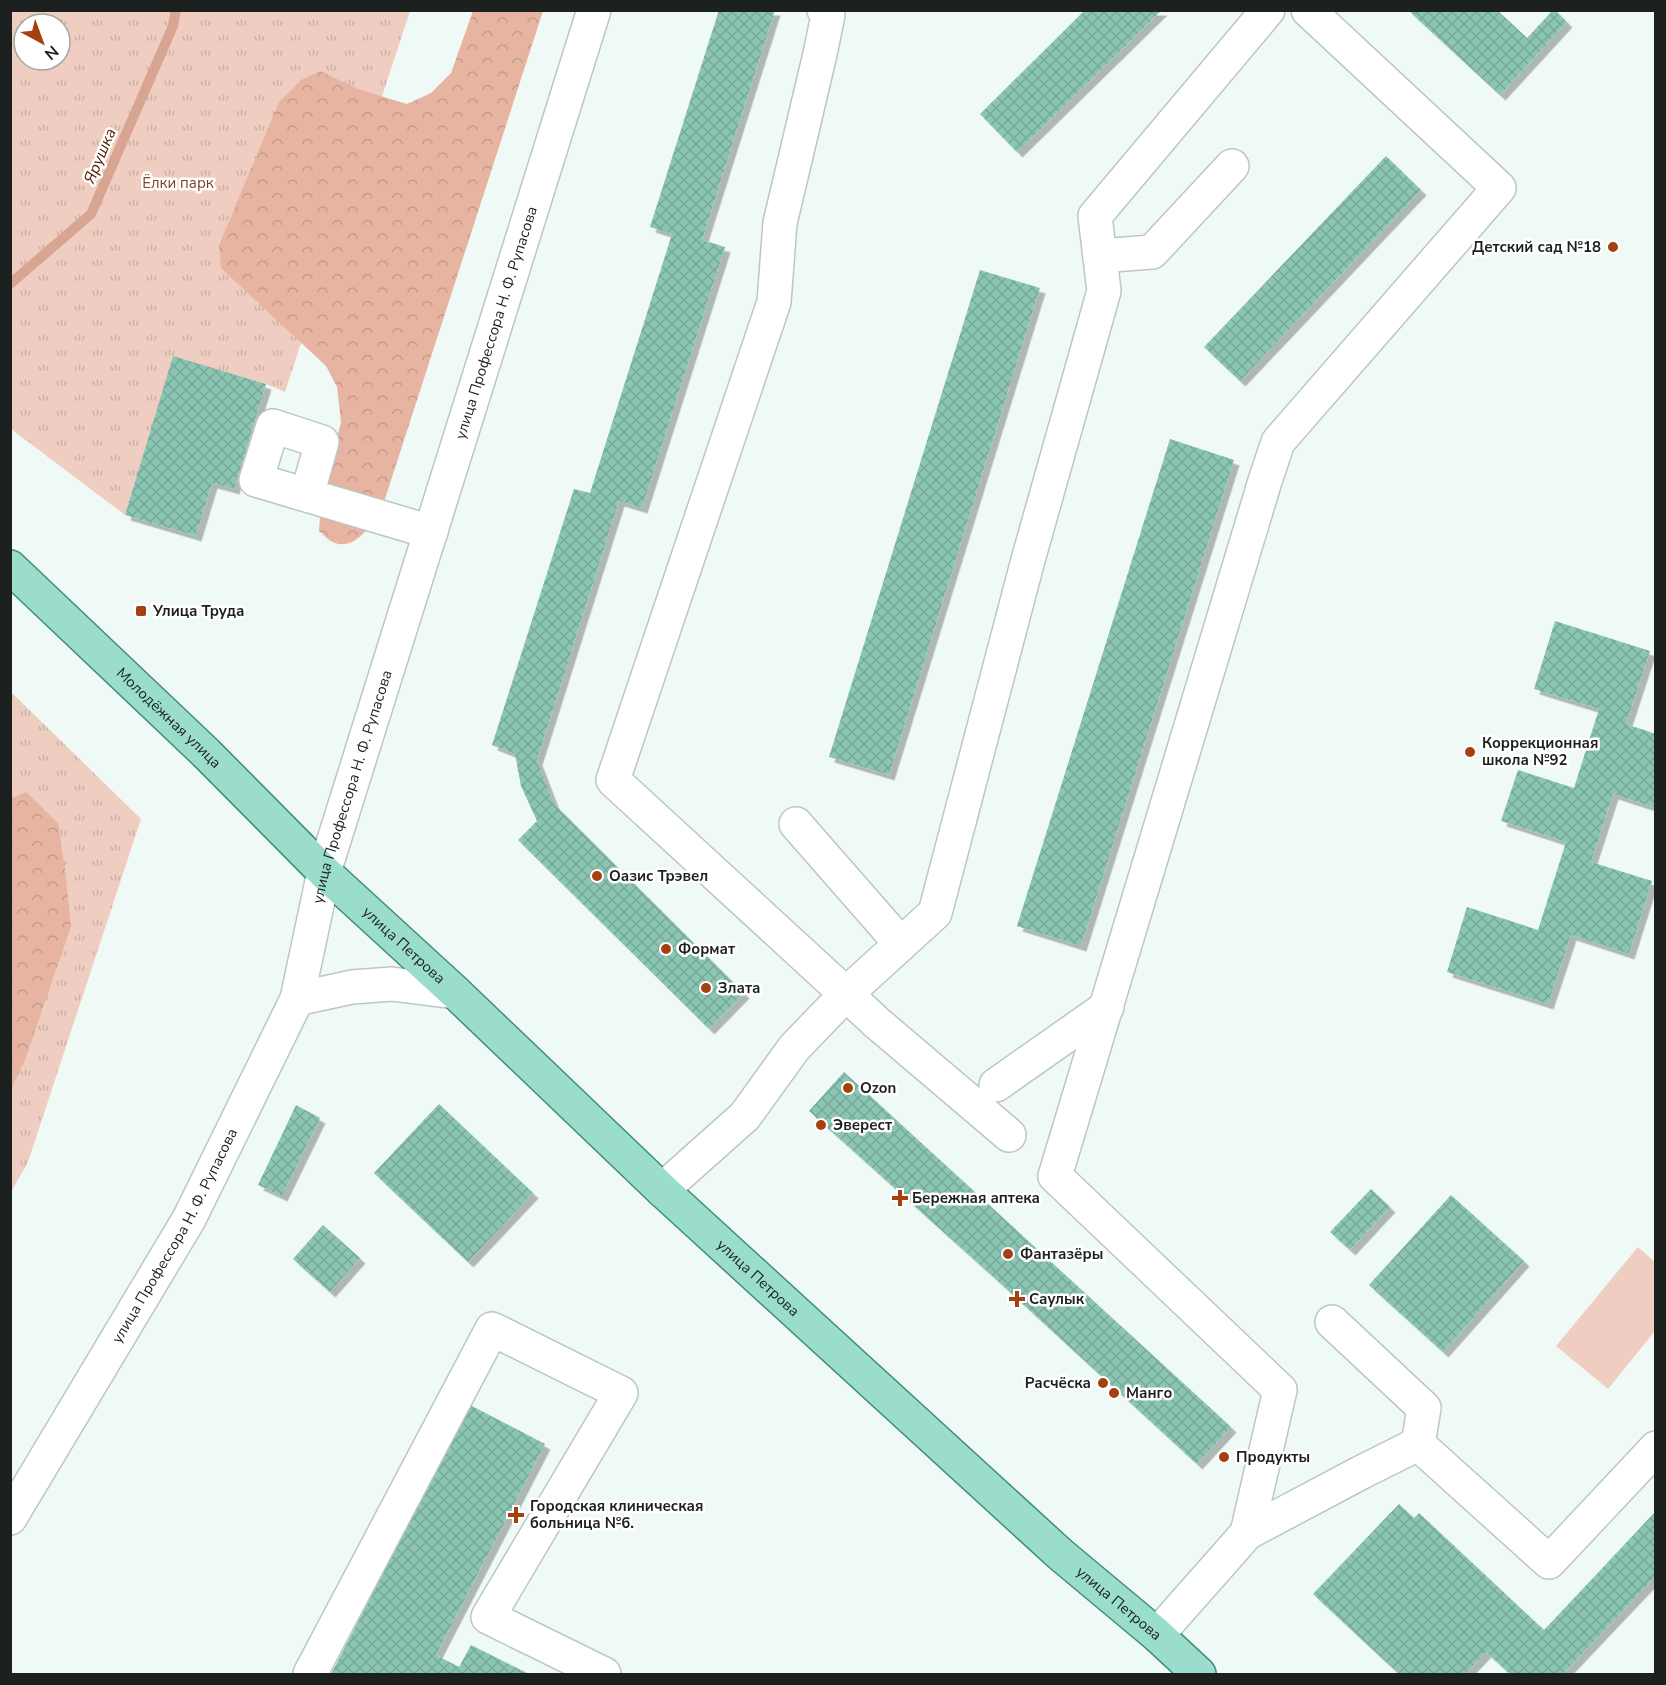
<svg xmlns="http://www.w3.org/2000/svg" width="1666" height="1685" viewBox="0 0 1666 1685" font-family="'Nunito Sans',sans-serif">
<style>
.grass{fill:url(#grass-tufts);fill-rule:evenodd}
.forest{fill:url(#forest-crowns)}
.pitch{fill:#efcec1}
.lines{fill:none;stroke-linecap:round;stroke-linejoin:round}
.stream{stroke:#d7a592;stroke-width:10}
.building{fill:url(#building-cross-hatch);filter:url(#shadow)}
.minor-casing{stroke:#bcc7c3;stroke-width:36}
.major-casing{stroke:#428c79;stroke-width:36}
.minor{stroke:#fff;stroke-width:33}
.major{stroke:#9addcc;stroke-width:33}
.poi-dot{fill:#a54011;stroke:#fff;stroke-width:2}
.labels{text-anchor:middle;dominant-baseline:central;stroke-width:5;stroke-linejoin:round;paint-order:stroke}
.park-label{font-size:15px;fill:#7e3f26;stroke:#fff}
.poi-label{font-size:15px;font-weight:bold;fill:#1c201f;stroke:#fff;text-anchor:start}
.street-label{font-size:15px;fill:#1c201f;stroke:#fff}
.water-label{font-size:16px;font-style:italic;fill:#551a00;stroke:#fff}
</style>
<defs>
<pattern id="grass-tufts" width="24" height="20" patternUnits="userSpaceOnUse" patternTransform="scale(1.5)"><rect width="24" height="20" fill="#efcec1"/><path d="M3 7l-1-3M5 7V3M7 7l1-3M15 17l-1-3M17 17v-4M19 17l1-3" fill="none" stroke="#ccb1a5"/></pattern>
<pattern id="forest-crowns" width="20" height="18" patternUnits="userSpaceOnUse" patternTransform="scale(1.5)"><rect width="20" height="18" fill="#e6b4a1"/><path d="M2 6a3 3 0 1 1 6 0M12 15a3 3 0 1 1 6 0" fill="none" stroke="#c59a8a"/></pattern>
<pattern id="building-cross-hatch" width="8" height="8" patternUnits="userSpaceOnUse" patternTransform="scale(1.5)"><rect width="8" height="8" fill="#8bc5b4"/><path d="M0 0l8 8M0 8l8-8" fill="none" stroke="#77a99a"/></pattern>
<filter id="shadow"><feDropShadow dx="5.5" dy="5.5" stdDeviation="0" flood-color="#0004"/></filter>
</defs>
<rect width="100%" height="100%" fill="#effaf7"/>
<!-- grass -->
<path class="grass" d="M 10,11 L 410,11 L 285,392 L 266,384 L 173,357 L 125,515 L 11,429 ZM 24,24 L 60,24 L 60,60 L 24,60 Z
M 11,692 L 141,819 L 28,1162 L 11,1192 Z"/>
<!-- forest -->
<path class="forest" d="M 473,11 L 543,11 L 384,502 C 375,518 359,551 335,543 C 330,542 324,535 319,531 L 321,502 L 341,422 L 337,387 L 326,366 L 221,268 L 219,245 L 279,102 L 301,80 L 320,71 L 358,89 L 407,104 L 431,93 L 451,73 Z
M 26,792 L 58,823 L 65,869 L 71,926 L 25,1060 L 11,1089 L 11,798 Z"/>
<!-- pitch -->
<path class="pitch" d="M 1638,1247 L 1655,1262 L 1655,1331 L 1608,1389 L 1556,1346 Z"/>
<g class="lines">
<!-- stream -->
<path class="stream" d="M 10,284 L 91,214 L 173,26 L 176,10"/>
</g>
<!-- building -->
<path class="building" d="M 719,10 L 775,10 L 702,240 L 725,247 L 642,508 L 619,501 L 537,760 L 554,804 L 744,993 L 709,1029 L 518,840 L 537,821 L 521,786 L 515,754 L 492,745 L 574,489 L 590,493 L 672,234 L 650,227 Z
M 1085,10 L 1162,10 L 1017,152 L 980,114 Z
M 1408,10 L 1497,10 L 1527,38 L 1553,10 L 1555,10 L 1567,22 L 1500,95 Z
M 1386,156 L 1421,190 L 1240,381 L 1204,347 Z
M 980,270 L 1040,288 L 889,775 L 829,757 Z
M 173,356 L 266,384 L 234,489 L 212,483 L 196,536 L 125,515 Z
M 1170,439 L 1234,460 L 1081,946 L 1017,926 Z
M 1555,621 L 1650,651 L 1626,724 L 1656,734 L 1656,808 L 1613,794 L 1591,862 L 1652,881 L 1629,954 L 1571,935 L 1548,1004 L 1447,972 L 1467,907 L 1538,930 L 1566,842 L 1501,821 L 1518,770 L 1574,788 L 1599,709 L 1534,689 Z
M 844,1072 L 1231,1427 L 1197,1464 L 999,1282 L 809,1111 Z
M 439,1104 L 533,1193 L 468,1262 L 374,1173 Z
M 296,1105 L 320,1118 L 282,1196 L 258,1185 Z
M 1371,1189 L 1390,1207 L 1350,1250 L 1330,1232 Z
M 1451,1195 L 1524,1261 L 1443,1352 L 1369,1285 Z
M 323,1225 L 360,1258 L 330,1292 L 293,1259 Z
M 470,1405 L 545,1444 L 436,1655 L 459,1667 L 471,1645 L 529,1674 L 331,1674 Z
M 1399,1504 L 1414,1518 L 1419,1513 L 1544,1630 L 1656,1511 L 1656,1576 L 1563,1674 L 1510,1674 L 1486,1652 L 1465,1674 L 1399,1674 L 1313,1594 Z"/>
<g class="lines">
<defs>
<g id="minor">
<path d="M 1100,256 L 1152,252 L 1232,166"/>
<path d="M 307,495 L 322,442 L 273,426 L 256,480 L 431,532"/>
<path d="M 796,824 L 901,944"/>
<path d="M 297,999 L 352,987 L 392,984 L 455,992"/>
<path d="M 996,1085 L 1107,1007"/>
<path d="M 1009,1135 L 876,1022 L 846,994 L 935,913 L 1028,560 L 1104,291 L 1095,216 L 1268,10"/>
<path d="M 662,1190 L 745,1116 L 794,1048 L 846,994 L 613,780 L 774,302 L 780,223 L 820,54 L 828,15 L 824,10"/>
<path d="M 1332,1322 L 1424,1408 L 1418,1444"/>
<path id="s1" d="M 10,1518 L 189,1219 L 297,999 L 324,872 L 594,10"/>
<path d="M 1247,1533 L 1280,1390 L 1055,1176 L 1265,481 L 1278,442 L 1499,188 L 1308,10"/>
<path d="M 1157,1635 L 1247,1533 L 1360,1473 L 1418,1444 L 1549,1562 L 1656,1448"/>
<path d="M 310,1674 L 492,1329 L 621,1393 L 488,1617 L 604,1674"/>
</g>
<g id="major">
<path id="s2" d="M 10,567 L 206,753 L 324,872 L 455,992 L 662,1190 L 1060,1554 L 1157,1635 L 1199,1674"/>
</g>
</defs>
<!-- minor casing -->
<use href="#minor" class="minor-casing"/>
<!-- major casing -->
<use href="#major" class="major-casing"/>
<!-- minor -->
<use href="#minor" class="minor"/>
<!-- major -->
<use href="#major" class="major"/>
</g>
<!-- markers -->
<g class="poi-dot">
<circle cx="1613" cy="247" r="6"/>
<rect x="135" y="605" width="12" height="12" rx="3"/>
<circle cx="1470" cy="752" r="6"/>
<circle cx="597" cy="876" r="6"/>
<circle cx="666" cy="949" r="6"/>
<circle cx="706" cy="988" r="6"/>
<circle cx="848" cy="1088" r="6"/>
<circle cx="821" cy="1125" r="6"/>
<path d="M897 1189h6v6h6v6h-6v6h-6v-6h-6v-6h6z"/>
<circle cx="1008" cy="1254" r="6"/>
<path d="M1014 1290h6v6h6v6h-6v6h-6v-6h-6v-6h6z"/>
<circle cx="1103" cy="1383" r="6"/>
<circle cx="1114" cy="1393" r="6"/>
<circle cx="1224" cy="1457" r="6"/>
<path d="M513 1506h6v6h6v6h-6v6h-6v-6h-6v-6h6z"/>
</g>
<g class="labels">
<!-- park labels -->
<g class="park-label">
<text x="178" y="183">Ёлки парк</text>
</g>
<!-- poi labels -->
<g class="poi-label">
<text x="1601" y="247" text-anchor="end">Детский сад №18</text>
<text x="153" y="611">Улица Труда</text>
<text x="1482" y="743">Коррекционная<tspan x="1482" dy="17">школа №92</tspan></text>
<text x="609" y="876">Оазис Трэвел</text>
<text x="678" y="949">Формат</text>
<text x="718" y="988">Злата</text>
<text x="860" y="1088">Ozon</text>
<text x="833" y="1125">Эверест</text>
<text x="912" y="1198">Бережная аптека</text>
<text x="1020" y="1254">Фантазёры</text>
<text x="1029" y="1299">Саулык</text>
<text x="1091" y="1383" text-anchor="end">Расчёска</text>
<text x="1126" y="1393">Манго</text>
<text x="1236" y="1457">Продукты</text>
<text x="530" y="1506">Городская клиническая<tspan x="530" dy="17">больница №6.</tspan></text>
</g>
<!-- street labels -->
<g class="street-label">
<text stroke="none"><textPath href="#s1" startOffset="1299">улица Профессора Н. Ф. Рупасова</textPath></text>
<text stroke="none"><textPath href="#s2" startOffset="219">Молодёжная улица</textPath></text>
<text stroke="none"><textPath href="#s1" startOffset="813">улица Профессора Н. Ф. Рупасова</textPath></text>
<text stroke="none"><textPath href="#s2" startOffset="546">улица Петрова</textPath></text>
<text stroke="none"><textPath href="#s1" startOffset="327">улица Профессора Н. Ф. Рупасова</textPath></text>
<text stroke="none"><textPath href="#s2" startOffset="1032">улица Петрова</textPath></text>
<text stroke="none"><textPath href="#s2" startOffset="1518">улица Петрова</textPath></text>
</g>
<!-- water labels -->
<g class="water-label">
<text transform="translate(100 156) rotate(-67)">Ярушка</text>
</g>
</g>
<!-- border -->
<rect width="1666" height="1685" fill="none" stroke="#1c201f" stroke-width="24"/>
<!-- north arrow -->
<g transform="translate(42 42) rotate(139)"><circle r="28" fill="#ffffff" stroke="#a4a6a5" stroke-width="1.5"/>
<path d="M0-4.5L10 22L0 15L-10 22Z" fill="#a54011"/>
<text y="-9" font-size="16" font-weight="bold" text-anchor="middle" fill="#1c201f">N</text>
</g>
</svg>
